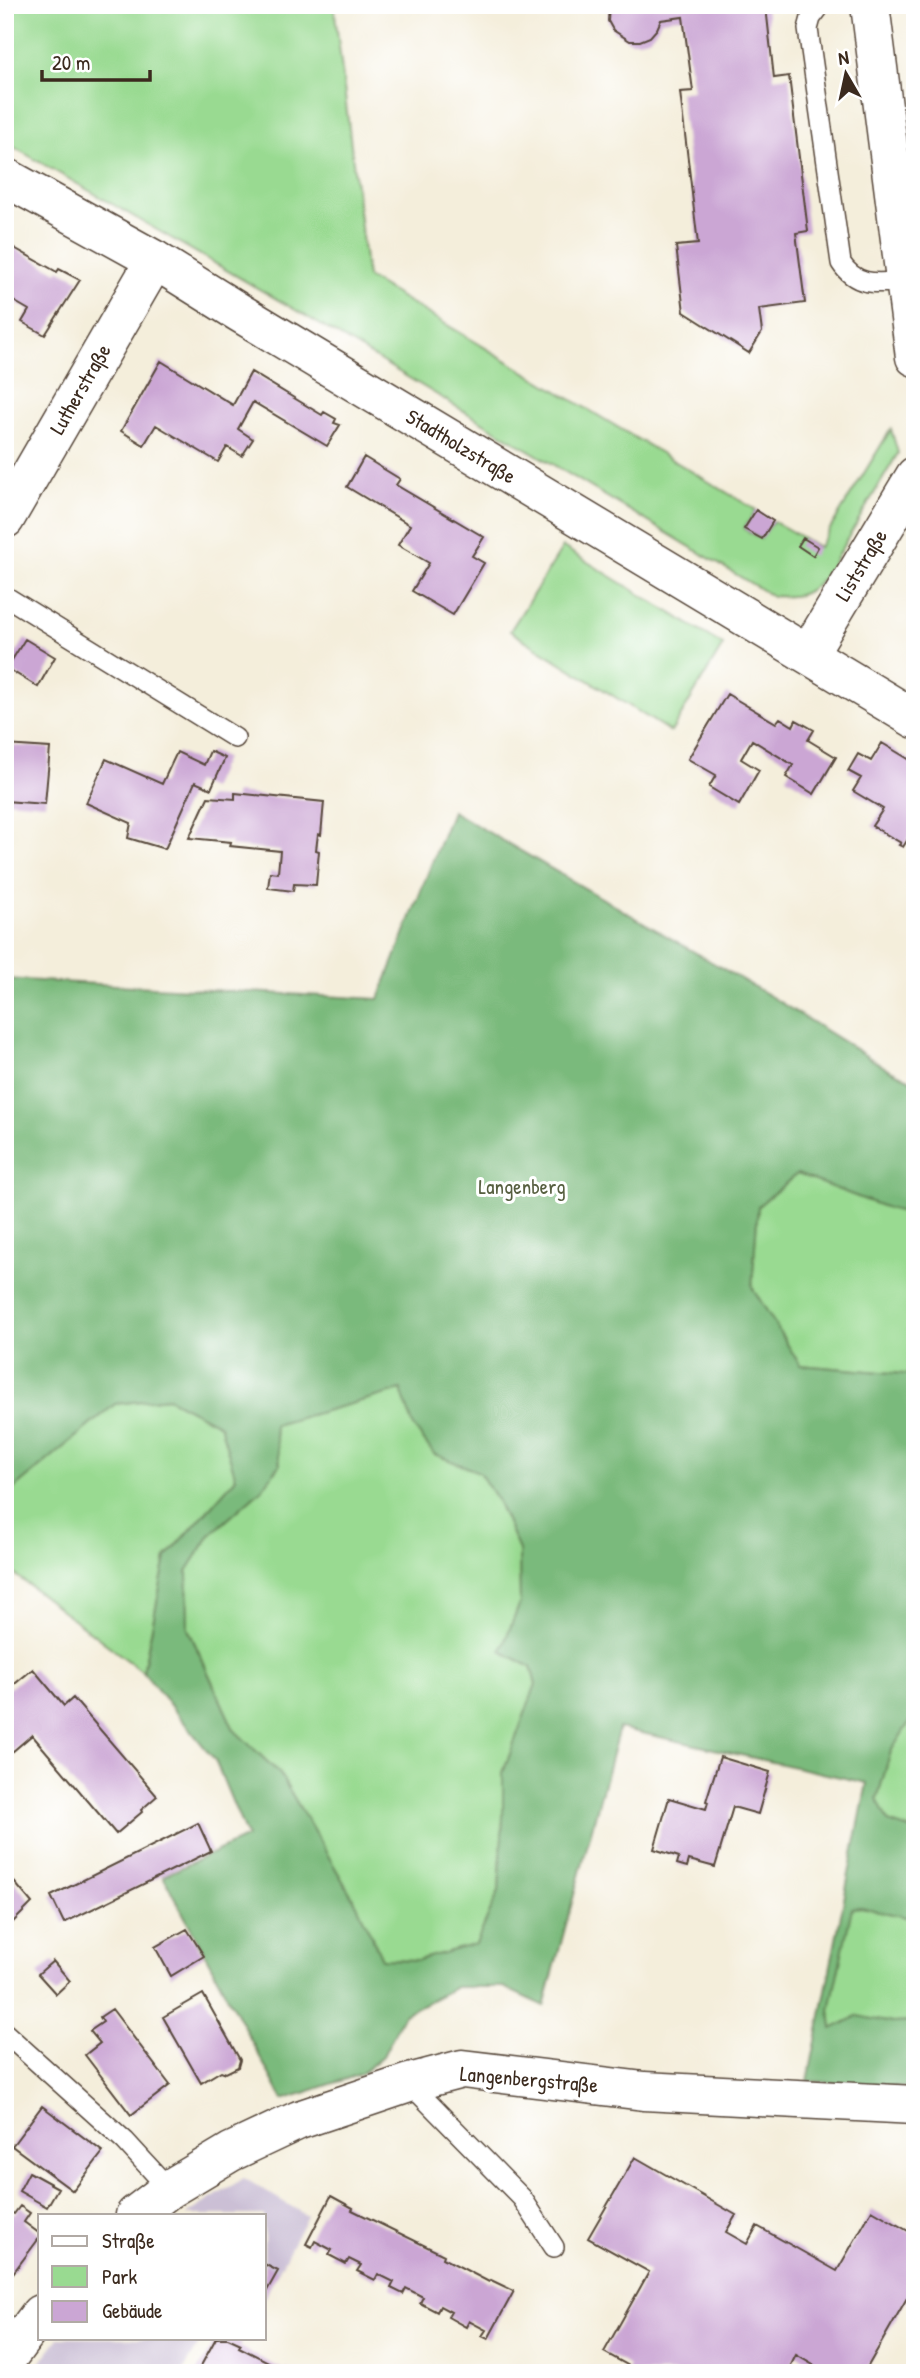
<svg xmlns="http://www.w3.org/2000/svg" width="920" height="2378" viewBox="0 0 920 2378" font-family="'Patrick Hand',sans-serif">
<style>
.industrial{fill:#cbbfd5}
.green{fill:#99da91;stroke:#6a8258;stroke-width:2}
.forest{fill:#7aba7b;stroke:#5a724c;stroke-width:2;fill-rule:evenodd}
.building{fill:#cba6d4}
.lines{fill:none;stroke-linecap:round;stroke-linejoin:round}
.service-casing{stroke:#57473a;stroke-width:22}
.minor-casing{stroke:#57473a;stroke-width:41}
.tertiary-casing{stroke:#57473a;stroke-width:41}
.service{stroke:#fff;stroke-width:19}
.minor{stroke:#fff;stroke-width:38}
.tertiary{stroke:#fff;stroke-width:38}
.labels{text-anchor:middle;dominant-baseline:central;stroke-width:6;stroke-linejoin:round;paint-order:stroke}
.street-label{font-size:21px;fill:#3b2a1e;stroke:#fff}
.park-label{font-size:21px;fill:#575f40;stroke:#fff}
</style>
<rect width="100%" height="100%" fill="#fff"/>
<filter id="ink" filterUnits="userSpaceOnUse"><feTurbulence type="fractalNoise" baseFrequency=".0143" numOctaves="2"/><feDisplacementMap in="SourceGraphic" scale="14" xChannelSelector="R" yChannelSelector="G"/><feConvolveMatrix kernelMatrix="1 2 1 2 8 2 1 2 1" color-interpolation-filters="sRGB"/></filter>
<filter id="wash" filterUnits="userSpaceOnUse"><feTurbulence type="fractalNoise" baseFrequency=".00686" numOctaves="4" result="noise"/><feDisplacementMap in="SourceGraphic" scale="28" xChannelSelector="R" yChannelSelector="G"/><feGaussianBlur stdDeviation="1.57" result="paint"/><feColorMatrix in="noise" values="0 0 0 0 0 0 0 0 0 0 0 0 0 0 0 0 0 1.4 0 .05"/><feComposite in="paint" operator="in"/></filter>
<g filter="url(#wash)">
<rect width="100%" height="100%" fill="#f4eedb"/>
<!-- industrial -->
<path class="industrial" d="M 244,2178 L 307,2216 L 264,2299 L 264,2215 L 186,2215 Z
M 59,2338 L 203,2338 L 182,2373 L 32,2373 Z"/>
<!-- green -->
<path class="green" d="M 5,5 L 334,5 L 367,277 L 756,510 L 744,529 L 761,539 L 773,521 L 819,547 L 891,429 L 898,453 L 826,575 C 808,595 799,598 772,596 L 304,315 L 5,142 Z
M 563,547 L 723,645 L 671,732 L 510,631 Z
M 797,1174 L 887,1208 L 915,1215 L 915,1375 L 800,1365 L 752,1287 L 758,1206 Z
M 401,1390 L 414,1427 L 434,1454 L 479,1472 L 497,1500 L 519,1550 L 520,1603 L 501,1651 L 531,1667 L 536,1684 L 503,1773 L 503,1818 L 499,1891 L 477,1944 L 418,1960 L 382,1959 L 357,1905 L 280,1774 L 234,1730 L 188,1628 L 187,1571 L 210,1535 L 262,1489 L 280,1464 L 274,1425 Z
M 168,1398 L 220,1425 L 236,1478 L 166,1558 L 143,1672 L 5,1567 L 5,1496 L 115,1404 Z
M 915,1717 L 915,1831 L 888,1822 L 877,1799 L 891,1751 L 912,1718 Z
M 861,1907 L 915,1919 L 915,2022 L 892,2023 L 858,2017 L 832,2029 L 830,2009 L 851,1908 Z"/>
<!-- forest -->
<path class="forest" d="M 452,811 L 770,996 L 886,1068 L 915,1082 L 915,1215 L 887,1208 L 797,1174 L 758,1206 L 752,1287 L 800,1365 L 915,1375 L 915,1717 L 912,1718 L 891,1751 L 877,1799 L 888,1822 L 915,1831 L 915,1919 L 861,1907 L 852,1908 L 830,2009 L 832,2029 L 858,2016 L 892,2023 L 915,2022 L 915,2088 L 808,2081 L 867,1783 L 619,1728 L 544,2006 L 503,1987 L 456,1987 L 404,2014 L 383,2056 L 361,2074 L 283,2100 L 163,1876 L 247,1837 L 215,1760 L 143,1672 L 166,1558 L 236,1478 L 220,1425 L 168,1398 L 115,1404 L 5,1496 L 5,979 L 379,999 ZM 401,1390 L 414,1427 L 434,1454 L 479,1472 L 497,1500 L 519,1550 L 520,1603 L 501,1651 L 531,1667 L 536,1684 L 503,1773 L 503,1818 L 499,1891 L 476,1944 L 418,1960 L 382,1959 L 357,1905 L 280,1774 L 234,1730 L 188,1629 L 187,1571 L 210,1535 L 262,1489 L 280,1464 L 274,1425 Z"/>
<g id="blocks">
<!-- building -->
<path class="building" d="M 609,5 L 766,7 L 774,78 L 789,76 L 808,231 L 796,233 L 805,303 L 759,309 L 762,332 L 749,353 L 684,312 L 676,246 L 698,244 L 680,92 L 693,91 L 683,17 L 661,20 L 657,29 L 650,37 L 640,41 L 630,41 L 613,30 L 608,21 Z
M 9,245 L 57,272 L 59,269 L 80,280 L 45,335 L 22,322 L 29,310 L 5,296 L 5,252 Z
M 161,361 L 233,405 L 251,372 L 322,415 L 324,412 L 336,419 L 334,423 L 340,425 L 327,446 L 253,402 L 238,429 L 253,439 L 242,456 L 227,447 L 218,462 L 156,425 L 144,445 L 121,431 Z
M 364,457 L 400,479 L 396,485 L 484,537 L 472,556 L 484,563 L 453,615 L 412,591 L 429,563 L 398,545 L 410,525 L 347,487 Z
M 756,510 L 773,521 L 762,539 L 744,529 Z
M 803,538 L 818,547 L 813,556 L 798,546 Z
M 25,639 L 55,657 L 38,687 L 7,668 Z
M 727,694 L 776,723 L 780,718 L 793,726 L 796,720 L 814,730 L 808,740 L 836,757 L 814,794 L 786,777 L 793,765 L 752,740 L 741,759 L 759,770 L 739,805 L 709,787 L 716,775 L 688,759 Z
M 882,743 L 915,763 L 915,828 L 903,847 L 899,845 L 901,843 L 872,826 L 883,809 L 853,791 L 861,778 L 848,771 L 858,754 L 871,761 Z
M 5,745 L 50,748 L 45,804 L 5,801 Z
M 210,751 L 225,758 L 211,789 L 195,782 L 165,849 L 128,838 L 131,823 L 86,803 L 106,759 L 162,784 L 177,752 L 204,765 Z
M 235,793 L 324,802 L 321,835 L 318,834 L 316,850 L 319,851 L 316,885 L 294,884 L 293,891 L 268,888 L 270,872 L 278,873 L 280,851 L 230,846 L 231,842 L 189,838 L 208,797 L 235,799 Z
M 33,1669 L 64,1706 L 73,1698 L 157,1796 L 141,1810 L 142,1812 L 116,1834 L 32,1735 L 5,1758 L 5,1692 Z
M 720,1757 L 770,1772 L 758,1814 L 733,1807 L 715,1867 L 689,1860 L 687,1867 L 677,1864 L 679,1857 L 654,1849 L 669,1798 L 706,1809 L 708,1802 L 706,1801 Z
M 198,1823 L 211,1851 L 64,1923 L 51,1896 Z
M 5,1871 L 32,1903 L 5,1930 Z
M 187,1929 L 204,1956 L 171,1976 L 155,1947 Z
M 53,1961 L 70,1981 L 56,1994 L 38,1974 Z
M 203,1994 L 240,2060 L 238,2067 L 226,2073 L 221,2071 L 201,2083 L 163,2017 Z
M 112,2009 L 170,2085 L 131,2115 L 85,2055 L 100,2043 L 90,2031 L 103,2022 L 100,2017 Z
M 42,2106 L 103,2152 L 73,2191 L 12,2146 Z
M 635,2157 L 736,2215 L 726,2232 L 747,2244 L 757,2226 L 837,2271 L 872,2210 L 915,2235 L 915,2284 L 864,2373 L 827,2373 L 796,2355 L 787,2373 L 625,2373 L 629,2366 L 604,2352 L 649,2272 L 588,2238 Z
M 29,2172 L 58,2188 L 47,2207 L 19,2191 Z
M 331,2196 L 353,2208 L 352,2210 L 444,2255 L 443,2258 L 489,2282 L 491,2280 L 514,2291 L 488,2339 L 482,2336 L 486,2330 L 469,2321 L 466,2327 L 448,2317 L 451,2312 L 440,2306 L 437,2312 L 420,2303 L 423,2297 L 406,2288 L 403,2294 L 391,2288 L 394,2282 L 378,2274 L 375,2280 L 357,2271 L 361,2265 L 349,2259 L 346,2264 L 329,2255 L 332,2250 L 315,2241 L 312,2247 L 306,2244 Z
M 20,2206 L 30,2213 L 24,2222 L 40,2234 L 40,2237 L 13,2273 L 5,2267 L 5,2208 L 14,2214 Z
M 264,2264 L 278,2271 L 264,2296 Z
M 216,2338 L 228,2338 L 241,2344 L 239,2347 L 286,2371 L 287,2369 L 295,2373 L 197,2373 Z"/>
</g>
</g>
<g filter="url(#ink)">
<use href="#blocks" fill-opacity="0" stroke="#57473a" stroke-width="2"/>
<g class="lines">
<defs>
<path id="service" d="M 821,5 L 811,18 L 808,29 L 841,263 C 857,288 879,283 906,281
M 5,596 L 235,738
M 5,2033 L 125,2141 L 169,2189
M 409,2083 L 522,2198 L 554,2247"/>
<path id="minor" d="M 870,5 L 915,357
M 5,519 L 155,260
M 808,654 L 915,476
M 135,2215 L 169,2189 L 231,2152 L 299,2120 L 409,2083 L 462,2069 L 644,2091 L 915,2105
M 5,2361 L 40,2314"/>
<path id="tertiary" d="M 5,177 L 155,260 L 240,313 L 915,719"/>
</defs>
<!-- service casing -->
<use href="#service" class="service-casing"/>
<!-- minor casing -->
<use href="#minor" class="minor-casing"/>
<!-- tertiary casing -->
<use href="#tertiary" class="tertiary-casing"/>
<!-- service -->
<use href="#service" class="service"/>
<!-- minor -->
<use href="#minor" class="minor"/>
<!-- tertiary -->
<use href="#tertiary" class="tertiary"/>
</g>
</g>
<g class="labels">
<!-- street labels -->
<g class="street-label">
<text transform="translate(80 389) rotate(-60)">Lutherstraße</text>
<text transform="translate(461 446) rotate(31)">Stadtholzstraße</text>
<text transform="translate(861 565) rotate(-59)">Liststraße</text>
<text transform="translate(529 2079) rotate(5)">Langenbergstraße</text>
</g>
<!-- park labels -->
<g class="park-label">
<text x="522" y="1186">Langenberg</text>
</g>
</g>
<!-- margin -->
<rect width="920" height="2378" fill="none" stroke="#fff" stroke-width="28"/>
<!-- legend -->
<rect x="38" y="2214" width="228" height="126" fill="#ffffff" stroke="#b1aaa5" stroke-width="2"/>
<rect x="52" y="2236" width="35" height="10" fill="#ffffff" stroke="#b1aaa5" stroke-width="2"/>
<text x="102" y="2248" font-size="21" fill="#3b2a1e">Straße</text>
<rect x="52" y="2266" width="35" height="21" fill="#99da91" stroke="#b1aaa5" stroke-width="2"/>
<text x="102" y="2284" font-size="21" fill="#3b2a1e">Park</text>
<rect x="52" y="2301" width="35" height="21" fill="#cba6d4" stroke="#b1aaa5" stroke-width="2"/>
<text x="102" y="2318" font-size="21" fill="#3b2a1e">Gebäude</text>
<!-- north arrow -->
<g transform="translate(846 74) rotate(351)" stroke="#ffffff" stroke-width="5" paint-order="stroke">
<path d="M0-5L12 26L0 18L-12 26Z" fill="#3b2a1e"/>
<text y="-10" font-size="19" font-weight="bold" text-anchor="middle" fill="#3b2a1e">N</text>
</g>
<!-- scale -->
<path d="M42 70v10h108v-10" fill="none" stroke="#3b2a1e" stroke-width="3.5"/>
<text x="52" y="70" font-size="21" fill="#3b2a1e" stroke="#ffffff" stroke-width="5" paint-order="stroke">20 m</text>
</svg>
